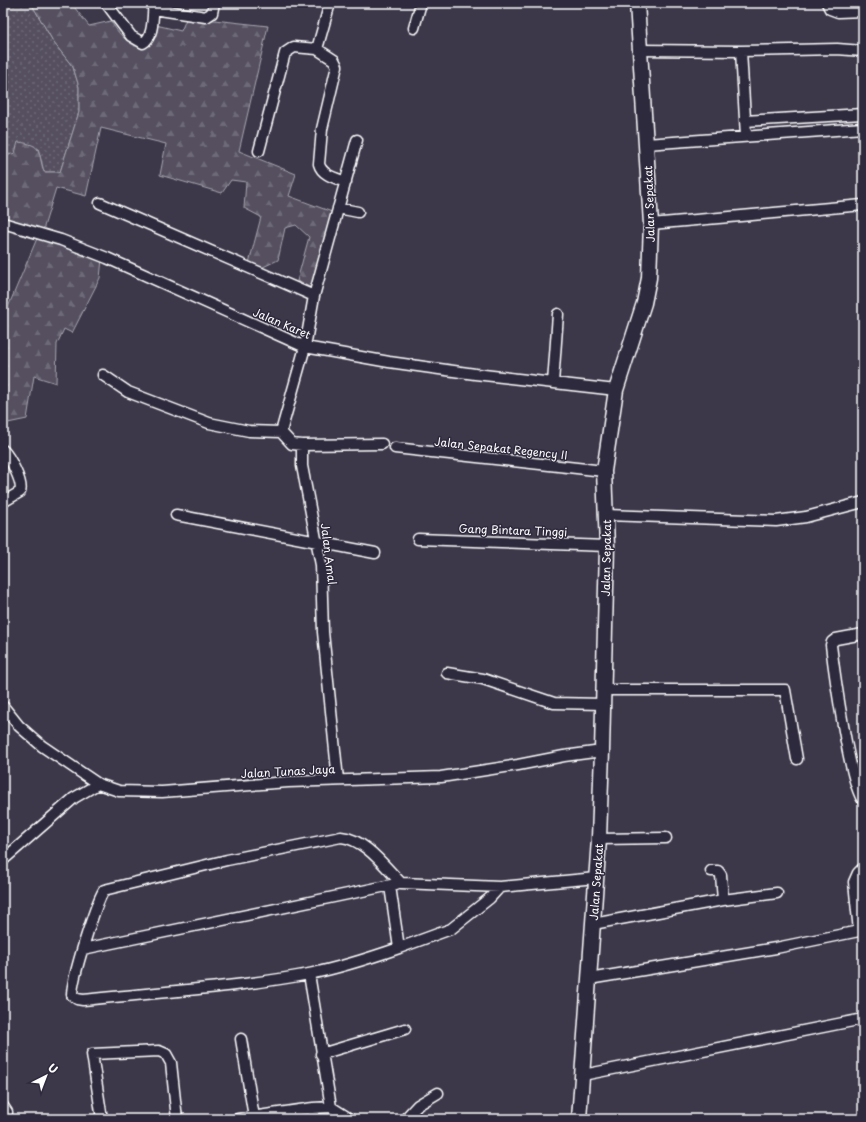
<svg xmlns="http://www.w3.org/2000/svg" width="866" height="1122" viewBox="0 0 866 1122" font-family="'Playpen Sans',sans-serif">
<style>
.grass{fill:url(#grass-dots);stroke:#aaa8b0}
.forest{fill:url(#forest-firs);stroke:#aaa8b0}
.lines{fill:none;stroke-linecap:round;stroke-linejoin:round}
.street-casing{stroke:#fff;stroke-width:13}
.secondary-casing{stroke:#fff;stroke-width:17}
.street{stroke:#2f2a3d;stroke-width:10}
.secondary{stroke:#2f2a3d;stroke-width:14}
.labels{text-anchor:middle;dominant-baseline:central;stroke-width:3;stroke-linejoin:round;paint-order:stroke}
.street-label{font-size:11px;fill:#fff;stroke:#2f2a3d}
</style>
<defs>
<pattern id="grass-dots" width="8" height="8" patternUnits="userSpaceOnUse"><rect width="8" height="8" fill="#555060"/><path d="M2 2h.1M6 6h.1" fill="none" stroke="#6e6a78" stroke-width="1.8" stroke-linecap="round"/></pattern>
<pattern id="forest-firs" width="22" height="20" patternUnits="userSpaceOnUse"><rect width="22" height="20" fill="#555060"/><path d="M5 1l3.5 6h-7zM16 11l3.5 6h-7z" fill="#6e6a78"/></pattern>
</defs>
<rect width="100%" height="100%" fill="#3c3749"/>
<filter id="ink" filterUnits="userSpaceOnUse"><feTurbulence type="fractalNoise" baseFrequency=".025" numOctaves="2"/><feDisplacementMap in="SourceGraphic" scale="8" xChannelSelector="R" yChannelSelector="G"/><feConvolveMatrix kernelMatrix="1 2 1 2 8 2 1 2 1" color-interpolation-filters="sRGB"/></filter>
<g filter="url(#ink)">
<!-- grass -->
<path class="grass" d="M 10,3 L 31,3 L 54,43 L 73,67 L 79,87 L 79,112 L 60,172 L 44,172 L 38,148 L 3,157 L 3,17 Z"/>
<!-- forest -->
<path class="forest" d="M 31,3 L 71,3 L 89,26 L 111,21 C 119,35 127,43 142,49 L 148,46 L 156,25 L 181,31 L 187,17 L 268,26 L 239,151 L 296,174 L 289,196 L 332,212 L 314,289 L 297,281 L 309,237 L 296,225 L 285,228 L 278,260 L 261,268 L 249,263 L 261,217 L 244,208 L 246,182 L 231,180 L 222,193 L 160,175 L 166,144 L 101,128 L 86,196 L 56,188 L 43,230 L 3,219 L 3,157 L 15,153 L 18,142 C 44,145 37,151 44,172 L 60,172 L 79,112 L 79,87 L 73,67 L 54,43 Z
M 38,236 L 102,259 L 100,278 L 72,333 L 64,329 L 57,344 L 56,383 L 34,376 L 27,419 L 3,424 L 3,319 Z"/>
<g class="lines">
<defs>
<path id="street" d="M 106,3 L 131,36 L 143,43 C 155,36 152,14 154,3
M 827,3 L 830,9 L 838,12 L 863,11
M 153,9 L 206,17 L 212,13 L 214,3
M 414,28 L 421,3
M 317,49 L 334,60 L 337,66 L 322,129 L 319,164 C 322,175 335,178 346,182
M 640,50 L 741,51 L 746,136
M 741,51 L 837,49 L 863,51
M 745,121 L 863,114
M 646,144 L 863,128
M 259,151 L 285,53 L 294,47 L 317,49 L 330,3
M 100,203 L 314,296
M 338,208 L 358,212
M 3,223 L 61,240 L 107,258 L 305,347 L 389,362 L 475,374 L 616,390
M 651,224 L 863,205
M 103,375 L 128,392 L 209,423 L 249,431 L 281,432
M 553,383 L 558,314
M 302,445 L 382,444
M 395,448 L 604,471
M 3,450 C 9,456 24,483 20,492 L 3,502
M 176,515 L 375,553
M 606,515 L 776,521 L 806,517 L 863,502
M 418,539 L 607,546
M 863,634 L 836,639 L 832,642 L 831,645 C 834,670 850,786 863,800
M 447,673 L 483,679 L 554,703 L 603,704
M 604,690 L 785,690 L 797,759
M 3,706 L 19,726 L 42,746 L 98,784 L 119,791 L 162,792 L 288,782 L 441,777 L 518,765 L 564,756 L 602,751
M 338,780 L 323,632 L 321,565 L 302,466 L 302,445 L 292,444 L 281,432 L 305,347 L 314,296 L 357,140
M 599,839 L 666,838
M 3,860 L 74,798 L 98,784
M 711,871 L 718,871 L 721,875 L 723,900
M 390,886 L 399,948 C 370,958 339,968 309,974 C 235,988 158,992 83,1000 L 77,999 L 72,995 C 72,978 95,905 104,890 L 227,860 L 341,837 C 365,839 385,867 401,883 L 500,887 L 596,878
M 593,924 L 723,900 L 777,893
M 399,948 L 451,929 L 490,898 L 500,887
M 83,949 L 396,884
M 309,974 L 331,1107
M 589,979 L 776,948 L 859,931 L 854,882 L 858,873 L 863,868
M 241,1039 L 254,1117
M 321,1054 L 405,1029
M 583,1075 L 863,1019
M 3,1106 L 7,1112 L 6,1119
M 313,1108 L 315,1119
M 102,1119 L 92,1054 L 159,1051 L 166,1054 L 171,1063 L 177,1119
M 238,1119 L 313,1108 L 331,1107 L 350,1119
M 405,1119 L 418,1105 L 438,1093"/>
<path id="secondary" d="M 579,1119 L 599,839 L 602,751 L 607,546 L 604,471 L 616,390 L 644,303 L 649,278 L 651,224 L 637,3"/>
</defs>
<!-- street casing -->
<use href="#street" class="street-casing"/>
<!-- secondary casing -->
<use href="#secondary" class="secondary-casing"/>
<!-- street -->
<use href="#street" class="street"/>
<!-- secondary -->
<use href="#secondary" class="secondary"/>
</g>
</g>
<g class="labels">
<!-- street labels -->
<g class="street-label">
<text transform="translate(649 204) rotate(-92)">Jalan Sepakat</text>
<text transform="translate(282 323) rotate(23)">Jalan Karet</text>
<text transform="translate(501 448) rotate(6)">Jalan Sepakat Regency II</text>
<text transform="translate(513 530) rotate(2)">Gang Bintara Tinggi</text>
<text transform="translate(329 554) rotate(83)">Jalan Amal</text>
<text transform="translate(606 558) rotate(-89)">Jalan Sepakat</text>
<text transform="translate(288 771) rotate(-3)">Jalan Tunas Jaya</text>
<text transform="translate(596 882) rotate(-86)">Jalan Sepakat</text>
</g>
</g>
<!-- margin -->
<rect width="866" height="1122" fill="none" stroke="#2f2a3d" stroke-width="16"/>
<rect x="8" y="8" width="850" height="1106" fill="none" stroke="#fff" stroke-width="1.5" filter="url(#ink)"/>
<!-- north arrow -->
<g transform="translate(46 1076) rotate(42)" stroke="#2f2a3d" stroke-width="3" paint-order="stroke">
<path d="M0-3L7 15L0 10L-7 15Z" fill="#ffffff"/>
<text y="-6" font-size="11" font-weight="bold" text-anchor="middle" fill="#ffffff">U</text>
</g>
</svg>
